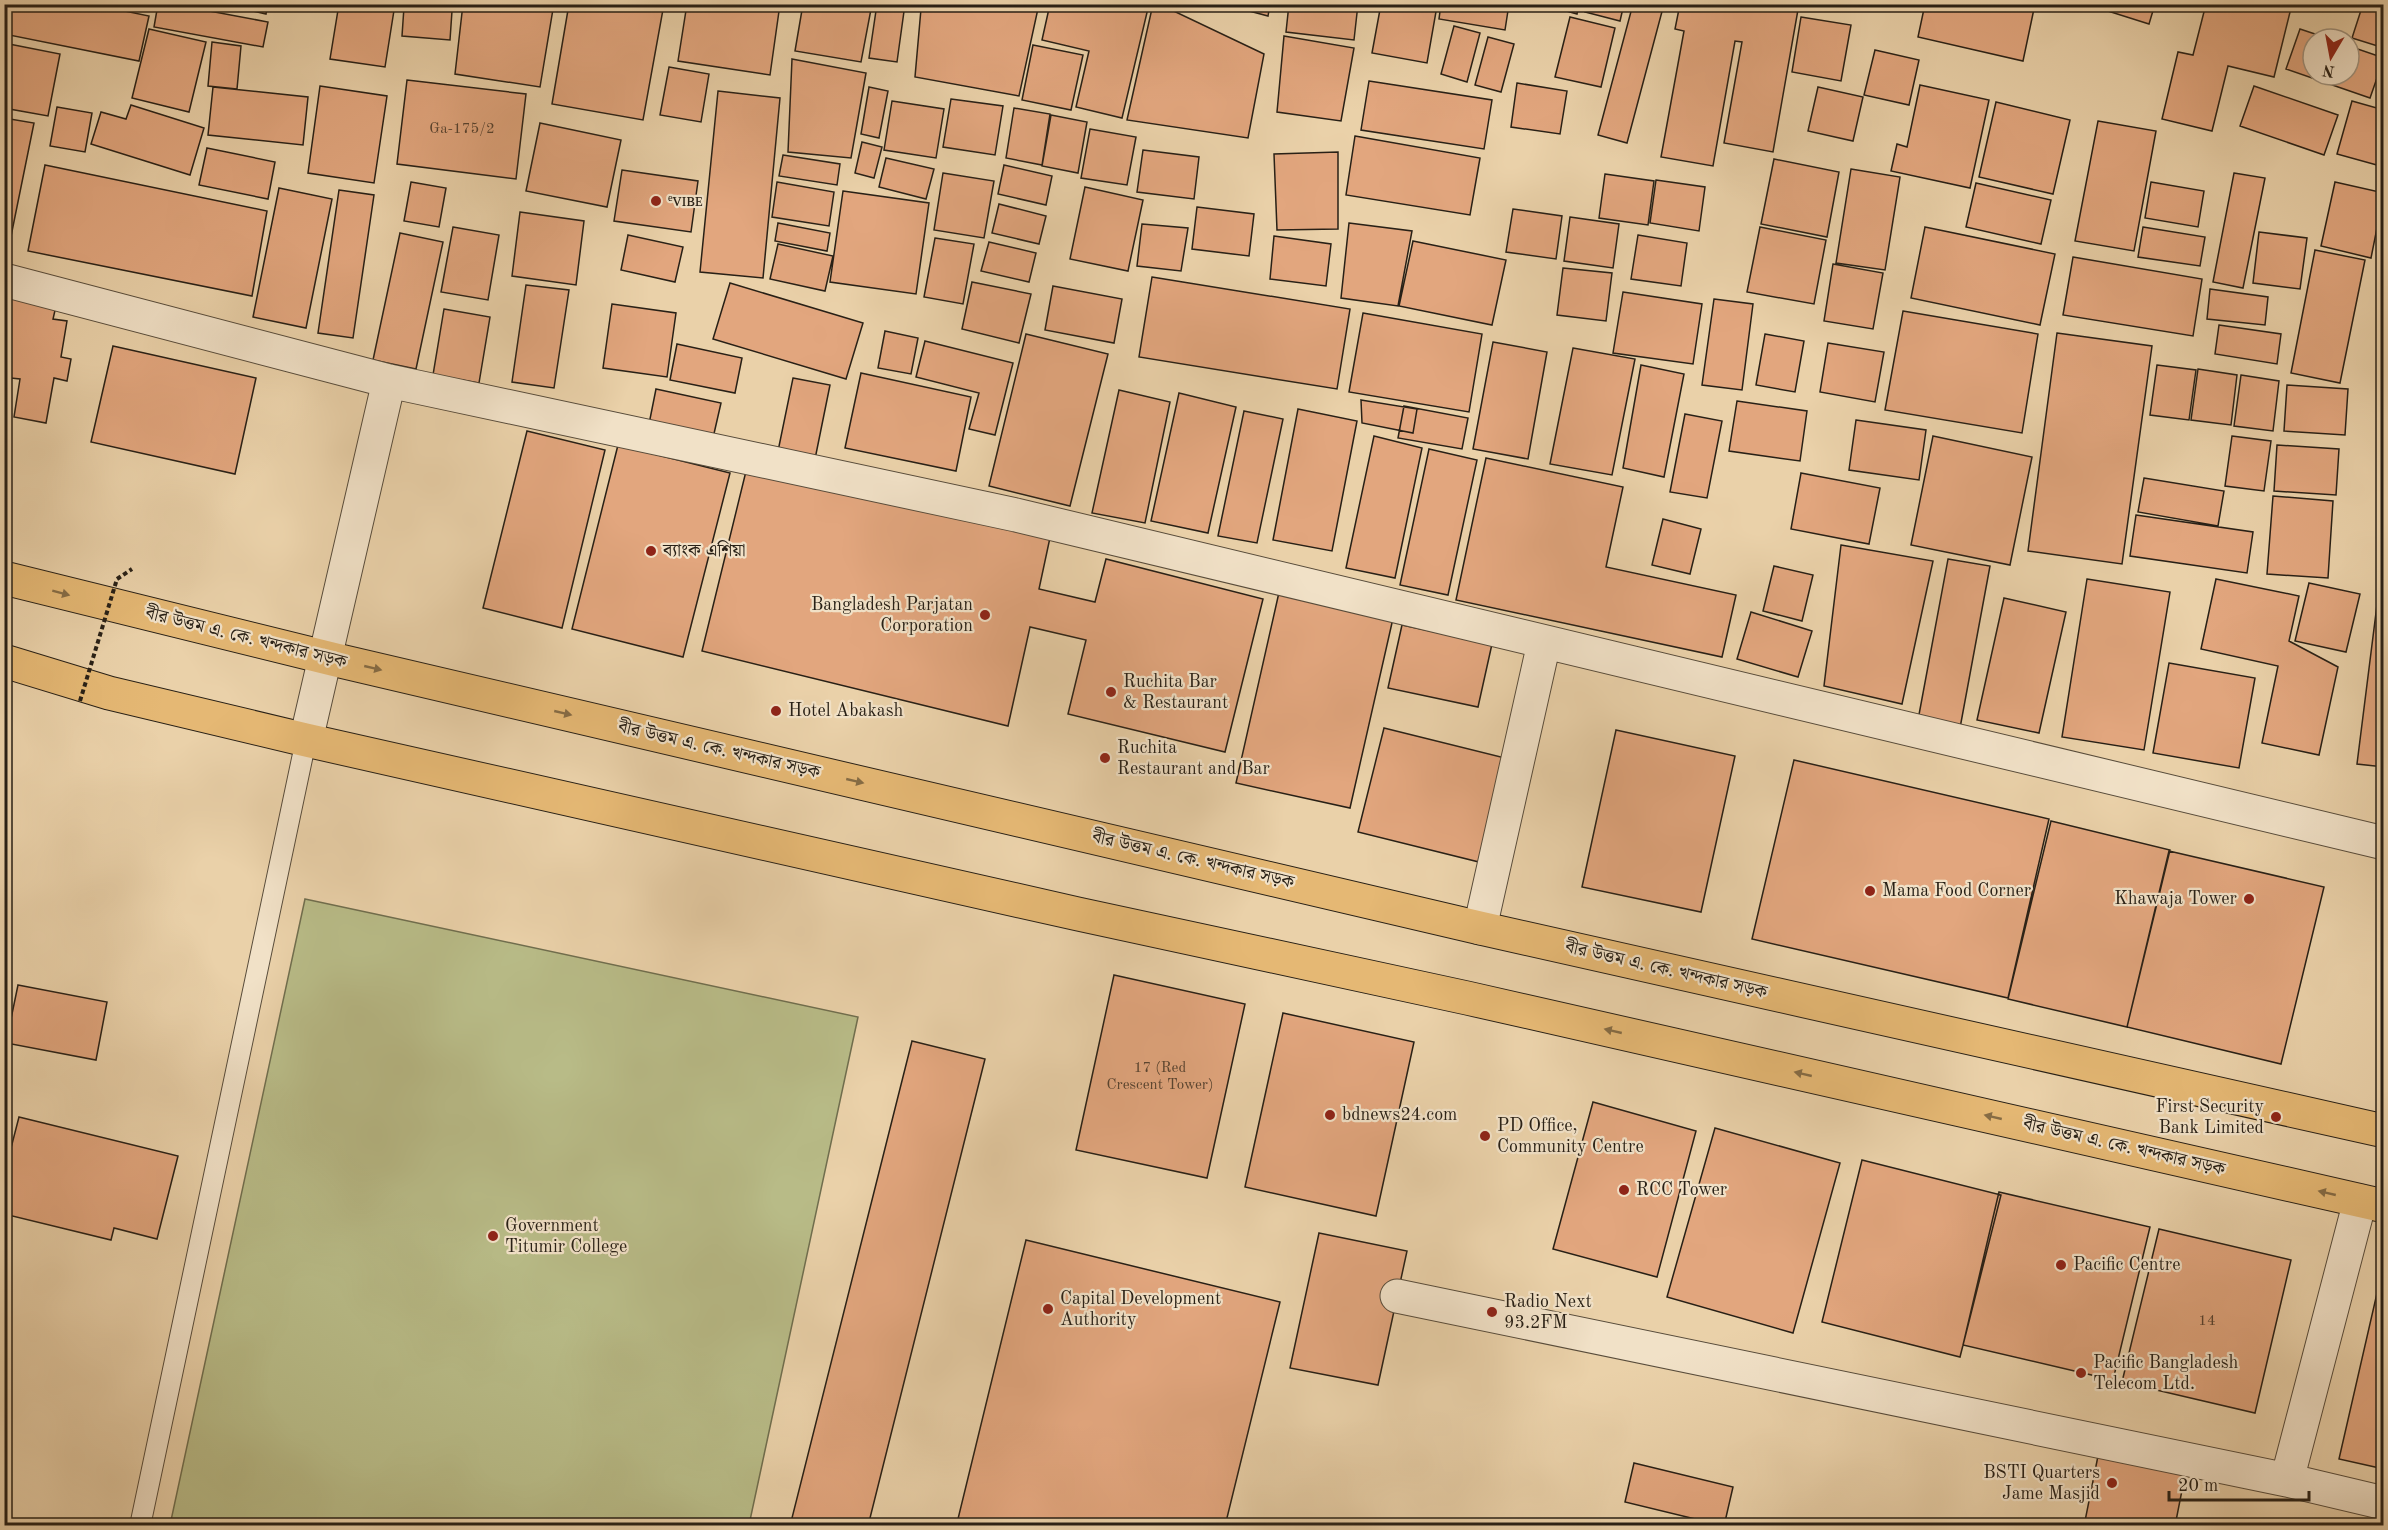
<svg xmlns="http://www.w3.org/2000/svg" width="2388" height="1530" viewBox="0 0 2388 1530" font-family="'Old Standard TT','Noto Serif Bengali',serif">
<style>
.green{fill:#b8bb87;stroke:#706e4e;stroke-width:1.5}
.building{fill:#e2a67e;stroke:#282016;stroke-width:1.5}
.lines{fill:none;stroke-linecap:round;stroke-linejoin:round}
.service-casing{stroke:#584c3b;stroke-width:22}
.minor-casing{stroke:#584c3b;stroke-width:35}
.primary-casing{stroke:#282016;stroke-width:35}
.service{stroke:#f1e1c7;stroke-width:20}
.minor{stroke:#f1e1c7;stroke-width:33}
.primary{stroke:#e5b874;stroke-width:33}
.path-bridge{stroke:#282016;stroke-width:4;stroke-dasharray:4.5 3;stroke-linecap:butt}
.oneway{fill:#866c45}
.poi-dot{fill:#8f2418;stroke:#f1e1c7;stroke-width:2}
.labels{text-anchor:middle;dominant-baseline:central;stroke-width:4.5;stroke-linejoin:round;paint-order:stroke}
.number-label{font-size:15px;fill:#564230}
.poi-label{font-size:18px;fill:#282016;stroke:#f1e1c7;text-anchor:start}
.street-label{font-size:18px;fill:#282016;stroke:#f1e1c7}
</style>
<rect width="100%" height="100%" fill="#ead1a9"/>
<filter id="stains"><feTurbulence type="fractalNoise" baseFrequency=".00333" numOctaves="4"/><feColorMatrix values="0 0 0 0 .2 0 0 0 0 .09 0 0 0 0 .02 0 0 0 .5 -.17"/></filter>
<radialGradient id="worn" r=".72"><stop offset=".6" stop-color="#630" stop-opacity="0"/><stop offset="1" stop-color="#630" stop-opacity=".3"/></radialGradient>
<!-- green -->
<path class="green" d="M 305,899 L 858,1017 L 749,1525 L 170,1525 Z"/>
<!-- building -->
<path class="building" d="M 4,4 L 91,4 L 149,16 L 139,61 L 4,34 Z
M 158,4 L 172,4 L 268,22 L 263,47 L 154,27 Z
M 223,4 L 268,4 L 266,14 Z
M 283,4 L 312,4 L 312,11 L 283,7 Z
M 339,4 L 395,4 L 385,67 L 330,59 Z
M 463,4 L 525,4 L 553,9 L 540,87 L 455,74 Z
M 569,4 L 664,4 L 643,120 L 552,104 Z
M 687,4 L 780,4 L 770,75 L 678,61 Z
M 803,4 L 872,4 L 861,62 L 795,51 Z
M 877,4 L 905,4 L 897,62 L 869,58 Z
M 968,4 L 1039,4 L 1019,96 L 915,77 L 921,9 L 967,7 Z
M 1050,4 L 1149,4 L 1122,118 L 1076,107 L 1089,51 L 1042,40 Z
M 1153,4 L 1159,4 L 1264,54 L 1248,138 L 1127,120 Z
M 1223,4 L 1270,4 L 1268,16 Z
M 1289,4 L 1358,4 L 1354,40 L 1286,32 Z
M 1381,4 L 1437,6 L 1427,63 L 1372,53 Z
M 1441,4 L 1509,4 L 1505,30 L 1439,19 Z
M 1542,4 L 1579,4 L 1577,14 Z
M 1587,4 L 1624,4 L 1620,21 L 1585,12 Z
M 1633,4 L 1664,4 L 1627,143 L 1598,135 Z
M 1680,4 L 1799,4 L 1773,152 L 1724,143 L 1742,42 L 1735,41 L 1713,166 L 1661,157 L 1684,31 L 1675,29 Z
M 1925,4 L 2035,4 L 2023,61 L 1918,37 Z
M 2095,4 L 2155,4 L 2149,24 L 2095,7 Z
M 2206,4 L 2292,4 L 2274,77 L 2228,66 L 2212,131 L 2162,119 L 2178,52 L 2193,55 Z
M 2363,4 L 2384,4 L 2384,48 L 2352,38 Z
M 404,7 L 452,11 L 450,40 L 402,36 Z
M 1570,17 L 1615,28 L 1601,87 L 1555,77 Z
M 1801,17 L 1851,25 L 1841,81 L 1792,72 Z
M 1454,26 L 1480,33 L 1467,82 L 1441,74 Z
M 149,29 L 206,42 L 189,112 L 132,98 Z
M 2300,29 L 2330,39 L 2313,39 L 2313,75 L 2349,75 L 2349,46 L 2384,58 L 2370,98 L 2286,69 Z
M 1284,36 L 1354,48 L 1341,121 L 1277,112 Z
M 1488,37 L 1514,44 L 1501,92 L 1475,85 Z
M 212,42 L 241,46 L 237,89 L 208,86 Z
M 4,43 L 60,54 L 48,116 L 4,108 Z
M 1033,45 L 1083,55 L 1071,110 L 1022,100 Z
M 1875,50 L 1919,60 L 1909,105 L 1864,95 Z
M 792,59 L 866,73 L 851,158 L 788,152 Z
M 669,67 L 709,74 L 701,122 L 660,115 Z
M 407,80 L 526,94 L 516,179 L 397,164 Z
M 1369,81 L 1492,100 L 1484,149 L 1361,130 Z
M 1517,83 L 1567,91 L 1560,134 L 1511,127 Z
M 1920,85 L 1989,100 L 1970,188 L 1891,171 L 1897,144 L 1907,147 Z
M 320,86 L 387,96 L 374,183 L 308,173 Z
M 2254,86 L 2338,115 L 2324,155 L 2240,126 Z
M 213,87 L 308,97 L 303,145 L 208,135 Z
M 869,87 L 888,91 L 879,138 L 861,134 Z
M 1818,87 L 1863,97 L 1853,141 L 1808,131 Z
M 718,91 L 780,98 L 763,278 L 700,272 Z
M 951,99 L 1003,106 L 995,155 L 943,147 Z
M 892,101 L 944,109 L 936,158 L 884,150 Z
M 2352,101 L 2384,110 L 2384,167 L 2337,154 Z
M 1996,102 L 2070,120 L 2053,194 L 1979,177 Z
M 131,105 L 204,128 L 190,175 L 91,144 L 101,112 L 126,119 Z
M 57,107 L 92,113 L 85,152 L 50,146 Z
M 1014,108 L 1050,114 L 1042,165 L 1006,158 Z
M 1051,115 L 1087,122 L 1078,173 L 1042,166 Z
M 4,118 L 34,123 L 7,256 L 4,255 Z
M 2098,121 L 2156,131 L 2134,251 L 2075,241 Z
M 540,123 L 621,140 L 607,207 L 526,191 Z
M 1090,129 L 1136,137 L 1127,185 L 1081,178 Z
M 1355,136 L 1480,158 L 1470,215 L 1346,195 Z
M 862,142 L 882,147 L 874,178 L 855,173 Z
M 207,148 L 275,162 L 268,199 L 199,185 Z
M 1143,150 L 1199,157 L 1194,199 L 1137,192 Z
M 1338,152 L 1338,229 L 1277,230 L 1274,154 Z
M 783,155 L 840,164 L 837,185 L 779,176 Z
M 886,158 L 934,169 L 926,199 L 879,187 Z
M 1774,159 L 1839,172 L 1827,237 L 1761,224 Z
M 45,165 L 267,211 L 252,296 L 28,251 Z
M 1004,165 L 1052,176 L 1046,205 L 998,194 Z
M 1851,169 L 1900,177 L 1885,270 L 1836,263 Z
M 622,170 L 698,181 L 691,232 L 614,221 Z
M 943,173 L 994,181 L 984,238 L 934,230 Z
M 2234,173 L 2265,178 L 2243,288 L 2213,282 Z
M 1605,174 L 1654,181 L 1648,225 L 1599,218 Z
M 1656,180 L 1705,187 L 1699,231 L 1650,223 Z
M 411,182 L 446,188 L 439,227 L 404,221 Z
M 777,182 L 834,192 L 829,226 L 772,217 Z
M 2151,182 L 2204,191 L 2198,227 L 2145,218 Z
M 2335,182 L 2384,193 L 2371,258 L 2321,246 Z
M 1976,183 L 2051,200 L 2041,244 L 1966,227 Z
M 1085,187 L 1143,200 L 1128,271 L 1070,259 Z
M 279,188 L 332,199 L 306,328 L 253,317 Z
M 339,190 L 374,195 L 353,338 L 318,333 Z
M 843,191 L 929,203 L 916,294 L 830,282 Z
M 999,204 L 1046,216 L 1039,244 L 992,233 Z
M 1197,207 L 1254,214 L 1249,256 L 1192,249 Z
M 1513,209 L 1562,216 L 1556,259 L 1506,252 Z
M 520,212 L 584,221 L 576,285 L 512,276 Z
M 1570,217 L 1619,224 L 1613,268 L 1564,261 Z
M 778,223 L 830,233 L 827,251 L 775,241 Z
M 1349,223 L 1412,231 L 1398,306 L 1341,298 Z
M 1142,224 L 1188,228 L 1181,271 L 1137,266 Z
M 453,227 L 499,235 L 488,300 L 441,292 Z
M 1760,227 L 1826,240 L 1814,304 L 1747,292 Z
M 1925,227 L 2055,254 L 2040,325 L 1911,298 Z
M 2143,227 L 2205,237 L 2200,266 L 2138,257 Z
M 2259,232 L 2307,238 L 2300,289 L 2253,283 Z
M 400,233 L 443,242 L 416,369 L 373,360 Z
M 628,235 L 683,247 L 675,282 L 621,270 Z
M 1638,235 L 1687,243 L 1681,286 L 1631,279 Z
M 1274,236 L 1331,244 L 1326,286 L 1270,279 Z
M 935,238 L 974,244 L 963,304 L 924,297 Z
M 1413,241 L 1506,260 L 1492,325 L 1399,306 Z
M 989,242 L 1036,253 L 1029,282 L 981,271 Z
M 778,244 L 833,256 L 825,291 L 770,279 Z
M 2315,250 L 2365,260 L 2340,383 L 2291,373 Z
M 2073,257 L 2202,279 L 2193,336 L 2063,315 Z
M 1833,264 L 1883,273 L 1873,329 L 1824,321 Z
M 1563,268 L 1612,273 L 1606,321 L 1557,315 Z
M 1152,277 L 1350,309 L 1337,389 L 1139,357 Z
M 972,282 L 1031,294 L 1019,343 L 962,329 Z
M 730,283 L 863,323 L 846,379 L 713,339 Z
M 526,285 L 569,290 L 554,388 L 512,382 Z
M 1053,286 L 1122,299 L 1114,343 L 1045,330 Z
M 2210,289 L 2268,297 L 2265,325 L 2207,319 Z
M 1623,292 L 1702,304 L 1693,364 L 1613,353 Z
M 4,296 L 56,306 L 53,319 L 67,321 L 61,357 L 71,359 L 67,381 L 54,378 L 46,423 L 14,417 L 20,379 L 11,378 L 4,416 Z
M 1714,299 L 1753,304 L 1742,390 L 1702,385 Z
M 612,304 L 676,313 L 667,377 L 603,368 Z
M 444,309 L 490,317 L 479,383 L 433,375 Z
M 1903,311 L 2038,334 L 2022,433 L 1885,410 Z
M 1363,313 L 1482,334 L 1469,412 L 1349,392 Z
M 2219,325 L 2281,334 L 2277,364 L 2215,354 Z
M 885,331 L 918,338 L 911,374 L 878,368 Z
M 2057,333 L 2152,346 L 2122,564 L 2028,551 Z
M 1026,334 L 1108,354 L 1070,506 L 989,486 Z
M 1765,334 L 1804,341 L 1795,392 L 1756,385 Z
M 925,341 L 1013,363 L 995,435 L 969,429 L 979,393 L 916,377 Z
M 1493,342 L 1547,352 L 1528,459 L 1473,449 Z
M 1828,343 L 1884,352 L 1875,402 L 1820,392 Z
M 677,344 L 742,358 L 735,393 L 670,380 Z
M 113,346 L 256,378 L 235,474 L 91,442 Z
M 1573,348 L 1635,359 L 1612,475 L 1550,464 Z
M 1641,365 L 1684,374 L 1664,477 L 1623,468 Z
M 2157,365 L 2196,370 L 2189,420 L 2150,415 Z
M 2198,369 L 2237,375 L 2231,425 L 2191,420 Z
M 861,373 L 971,397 L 956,471 L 845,448 Z
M 2241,375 L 2279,381 L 2273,431 L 2234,426 Z
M 793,378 L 830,385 L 814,464 L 777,456 Z
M 2287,385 L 2348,389 L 2345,435 L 2284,431 Z
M 656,389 L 721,403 L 713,438 L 649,424 Z
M 1119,390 L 1170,402 L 1145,523 L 1092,513 Z
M 1179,393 L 1236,407 L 1208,533 L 1151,521 Z
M 1361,400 L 1417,409 L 1413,433 L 1362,423 Z
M 1737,401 L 1807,411 L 1800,461 L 1729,451 Z
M 1404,406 L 1468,418 L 1462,449 L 1398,438 Z
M 1298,409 L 1357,421 L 1332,551 L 1273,540 Z
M 1244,411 L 1283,419 L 1257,543 L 1218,536 Z
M 1685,414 L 1722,421 L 1707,498 L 1670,492 Z
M 1856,420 L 1926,430 L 1919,480 L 1849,470 Z
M 527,431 L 605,450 L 562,628 L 483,608 Z
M 1374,436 L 1422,448 L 1395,578 L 1346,568 Z
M 1933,436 L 2032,457 L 2010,565 L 1911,545 Z
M 2232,436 L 2271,441 L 2264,491 L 2225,486 Z
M 618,445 L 730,473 L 683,657 L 572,629 Z
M 2277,445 L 2339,449 L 2336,495 L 2274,491 Z
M 1429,449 L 1477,460 L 1448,595 L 1400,585 Z
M 1486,458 L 1623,487 L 1606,567 L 1736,595 L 1722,657 L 1456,600 Z
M 749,459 L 1051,533 L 1039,589 L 1095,602 L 1106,559 L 1263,599 L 1225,752 L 1068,714 L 1086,640 L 1030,627 L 1008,726 L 702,651 Z
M 1801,473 L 1880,488 L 1869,544 L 1791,529 Z
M 2144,478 L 2224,491 L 2218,526 L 2138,512 Z
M 2273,496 L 2333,501 L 2328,578 L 2267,574 Z
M 2136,515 L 2253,532 L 2247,573 L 2130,556 Z
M 1663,519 L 1701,529 L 1690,574 L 1652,565 Z
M 1841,545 L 1933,561 L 1902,704 L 1824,686 Z
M 1948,559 L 1990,566 L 1960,728 L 1918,720 Z
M 1774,566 L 1813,575 L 1802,621 L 1763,611 Z
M 2087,579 L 2170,592 L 2144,750 L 2062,737 Z
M 2216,579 L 2299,596 L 2289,641 L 2338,667 L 2319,755 L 2262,743 L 2278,666 L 2201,649 Z
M 2309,583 L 2360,594 L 2346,652 L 2295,641 Z
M 1280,588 L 1394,614 L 1350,808 L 1236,783 Z
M 2379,589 L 2384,590 L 2384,767 L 2357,764 Z
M 2004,598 L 2066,612 L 2039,733 L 1977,720 Z
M 1751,612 L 1812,631 L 1798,677 L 1737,659 Z
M 1402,625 L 1492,644 L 1478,707 L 1388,688 Z
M 2169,663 L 2255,678 L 2239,768 L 2153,753 Z
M 1384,728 L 1505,758 L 1479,862 L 1358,832 Z
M 1616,730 L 1735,756 L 1701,912 L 1582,887 Z
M 1794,760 L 2049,819 L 2008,998 L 1752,939 Z
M 2051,821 L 2170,850 L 2127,1027 L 2008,999 Z
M 2169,851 L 2324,887 L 2281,1064 L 2127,1027 Z
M 1114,975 L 1245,1004 L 1207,1178 L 1076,1150 Z
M 18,985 L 107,1002 L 96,1060 L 6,1043 Z
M 1283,1013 L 1414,1042 L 1376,1216 L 1245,1187 Z
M 912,1041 L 985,1059 L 868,1526 L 790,1526 Z
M 1593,1102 L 1696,1131 L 1657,1277 L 1553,1249 Z
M 19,1117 L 178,1156 L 157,1239 L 114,1228 L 111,1240 L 4,1214 L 4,1175 Z
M 1715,1128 L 1840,1163 L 1793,1333 L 1667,1297 Z
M 1862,1160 L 2001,1195 L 1960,1357 L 1822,1322 Z
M 1999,1192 L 2150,1227 L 2113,1380 L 1963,1345 Z
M 2159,1229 L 2291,1260 L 2255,1413 L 2122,1382 Z
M 1319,1233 L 1407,1251 L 1378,1385 L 1290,1368 Z
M 1026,1240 L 1280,1302 L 1225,1526 L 968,1526 L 957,1523 Z
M 2383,1267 L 2384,1268 L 2384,1469 L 2339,1459 Z
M 2098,1456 L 2185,1475 L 2175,1526 L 2084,1526 Z
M 1634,1463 L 1733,1487 L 1724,1526 L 1625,1502 Z"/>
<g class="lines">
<defs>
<path id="service" d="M 140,1526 L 306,740"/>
<path id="minor" d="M 4,280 L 389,381 L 1016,515 L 2384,843
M 306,740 L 389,381
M 1480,928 L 1544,643
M 1397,1296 L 2287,1480 L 2384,1503
M 2287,1480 L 2360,1201"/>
<path id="primary" d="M 4,578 L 336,660 L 1480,928 L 2384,1131
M 4,661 L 109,693 L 306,740 L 1078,914 L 1467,998 L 2384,1206"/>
</defs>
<!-- service casing -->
<use href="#service" class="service-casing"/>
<!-- minor casing -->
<use href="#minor" class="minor-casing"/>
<!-- primary casing -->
<use href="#primary" class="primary-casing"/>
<!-- service -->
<use href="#service" class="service"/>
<!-- minor -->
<use href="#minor" class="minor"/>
<!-- primary -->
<use href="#primary" class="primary"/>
<!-- path-bridge -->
<path class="path-bridge" d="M 80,701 L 117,579 L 132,569"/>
</g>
<!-- one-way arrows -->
<defs><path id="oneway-solid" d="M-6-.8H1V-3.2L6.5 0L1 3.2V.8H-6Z" transform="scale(1.5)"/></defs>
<g class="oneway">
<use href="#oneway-solid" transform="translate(61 593) rotate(15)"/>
<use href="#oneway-solid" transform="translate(373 668) rotate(13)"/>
<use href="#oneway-solid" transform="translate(563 713) rotate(13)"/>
<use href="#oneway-solid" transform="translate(855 781) rotate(13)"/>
<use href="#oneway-solid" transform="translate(1613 1031) rotate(-167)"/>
<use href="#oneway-solid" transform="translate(1803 1074) rotate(-167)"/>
<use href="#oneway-solid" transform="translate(1993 1117) rotate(-167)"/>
<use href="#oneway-solid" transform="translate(2327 1193) rotate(-167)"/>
</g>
<!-- markers -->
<g class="poi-dot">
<circle cx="656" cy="201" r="6"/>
<circle cx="651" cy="551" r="6"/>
<circle cx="985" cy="615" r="6"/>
<circle cx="1111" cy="692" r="6"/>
<circle cx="776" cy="711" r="6"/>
<circle cx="1105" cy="758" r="6"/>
<circle cx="1870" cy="891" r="6"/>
<circle cx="2249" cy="899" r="6"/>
<circle cx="1330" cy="1115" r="6"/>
<circle cx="2276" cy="1117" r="6"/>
<circle cx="1485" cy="1136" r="6"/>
<circle cx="1624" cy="1190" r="6"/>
<circle cx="493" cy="1236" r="6"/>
<circle cx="2061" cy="1265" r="6"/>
<circle cx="1048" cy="1309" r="6"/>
<circle cx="1492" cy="1312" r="6"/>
<circle cx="2081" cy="1373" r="6"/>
<circle cx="2112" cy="1483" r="6"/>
</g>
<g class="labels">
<!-- number labels -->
<g class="number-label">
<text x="462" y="129">Ga-175/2</text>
<text x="1160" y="1068">17 (Red<tspan x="1160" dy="17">Crescent Tower)</tspan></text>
<text x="2207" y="1321">14</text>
</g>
<!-- poi labels -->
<g class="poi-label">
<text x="668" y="201">ᵉᴠɪʙᴇ</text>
<text x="663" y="551">ব্যাংক এশিয়া</text>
<text x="973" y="605" text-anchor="end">Bangladesh Parjatan<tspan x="973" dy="21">Corporation</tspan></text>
<text x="1123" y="682">Ruchita Bar<tspan x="1123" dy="21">&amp; Restaurant</tspan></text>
<text x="788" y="711">Hotel Abakash</text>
<text x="1117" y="748">Ruchita<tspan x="1117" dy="21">Restaurant and Bar</tspan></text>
<text x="1882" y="891">Mama Food Corner</text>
<text x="2237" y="899" text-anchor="end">Khawaja Tower</text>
<text x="2264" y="1107" text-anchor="end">First Security<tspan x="2264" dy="21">Bank Limited</tspan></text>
<text x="1342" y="1115">bdnews24.com</text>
<text x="1497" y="1126">PD Office,<tspan x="1497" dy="21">Community Centre</tspan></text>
<text x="1636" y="1190">RCC Tower</text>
<text x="505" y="1226">Government<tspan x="505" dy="21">Titumir College</tspan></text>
<text x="2073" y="1265">Pacific Centre</text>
<text x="1060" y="1299">Capital Development<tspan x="1060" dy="21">Authority</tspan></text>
<text x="1504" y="1302">Radio Next<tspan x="1504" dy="21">93.2FM</tspan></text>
<text x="2093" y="1363">Pacific Bangladesh<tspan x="2093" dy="21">Telecom Ltd.</tspan></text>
<text x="2100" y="1473" text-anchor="end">BSTI Quarters<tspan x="2100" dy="21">Jame Masjid</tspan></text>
</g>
<!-- street labels -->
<g class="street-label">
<text transform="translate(246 638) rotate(14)">বীর উত্তম এ. কে. খন্দকার সড়ক</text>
<text transform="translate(719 750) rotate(13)">বীর উত্তম এ. কে. খন্দকার সড়ক</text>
<text transform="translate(1193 860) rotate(13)">বীর উত্তম এ. কে. খন্দকার সড়ক</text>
<text transform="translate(1666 970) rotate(13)">বীর উত্তম এ. কে. খন্দকার সড়ক</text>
<text transform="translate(2124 1147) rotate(13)">বীর উত্তম এ. কে. খন্দকার সড়ক</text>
</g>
</g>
<!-- margin -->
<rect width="2388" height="1530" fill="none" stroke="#ead1a9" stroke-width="24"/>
<rect x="6" y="6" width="2376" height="1518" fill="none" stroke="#282016" stroke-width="3"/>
<rect x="12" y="12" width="2364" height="1506" fill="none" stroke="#282016" stroke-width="1.5"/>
<!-- north arrow -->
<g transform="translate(2331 57) rotate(190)"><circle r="28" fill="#f1e1c7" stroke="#a19480" stroke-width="1.5"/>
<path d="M0-4.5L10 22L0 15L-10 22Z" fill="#8f2418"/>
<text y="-9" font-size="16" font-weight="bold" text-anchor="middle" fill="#282016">N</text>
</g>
<!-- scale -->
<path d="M2169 1491v9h140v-9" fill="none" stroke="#282016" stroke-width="3"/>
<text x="2178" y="1491" font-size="18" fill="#282016" stroke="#f1e1c7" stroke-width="4.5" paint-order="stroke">20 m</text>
<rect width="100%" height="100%" filter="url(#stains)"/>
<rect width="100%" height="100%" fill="url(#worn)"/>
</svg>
